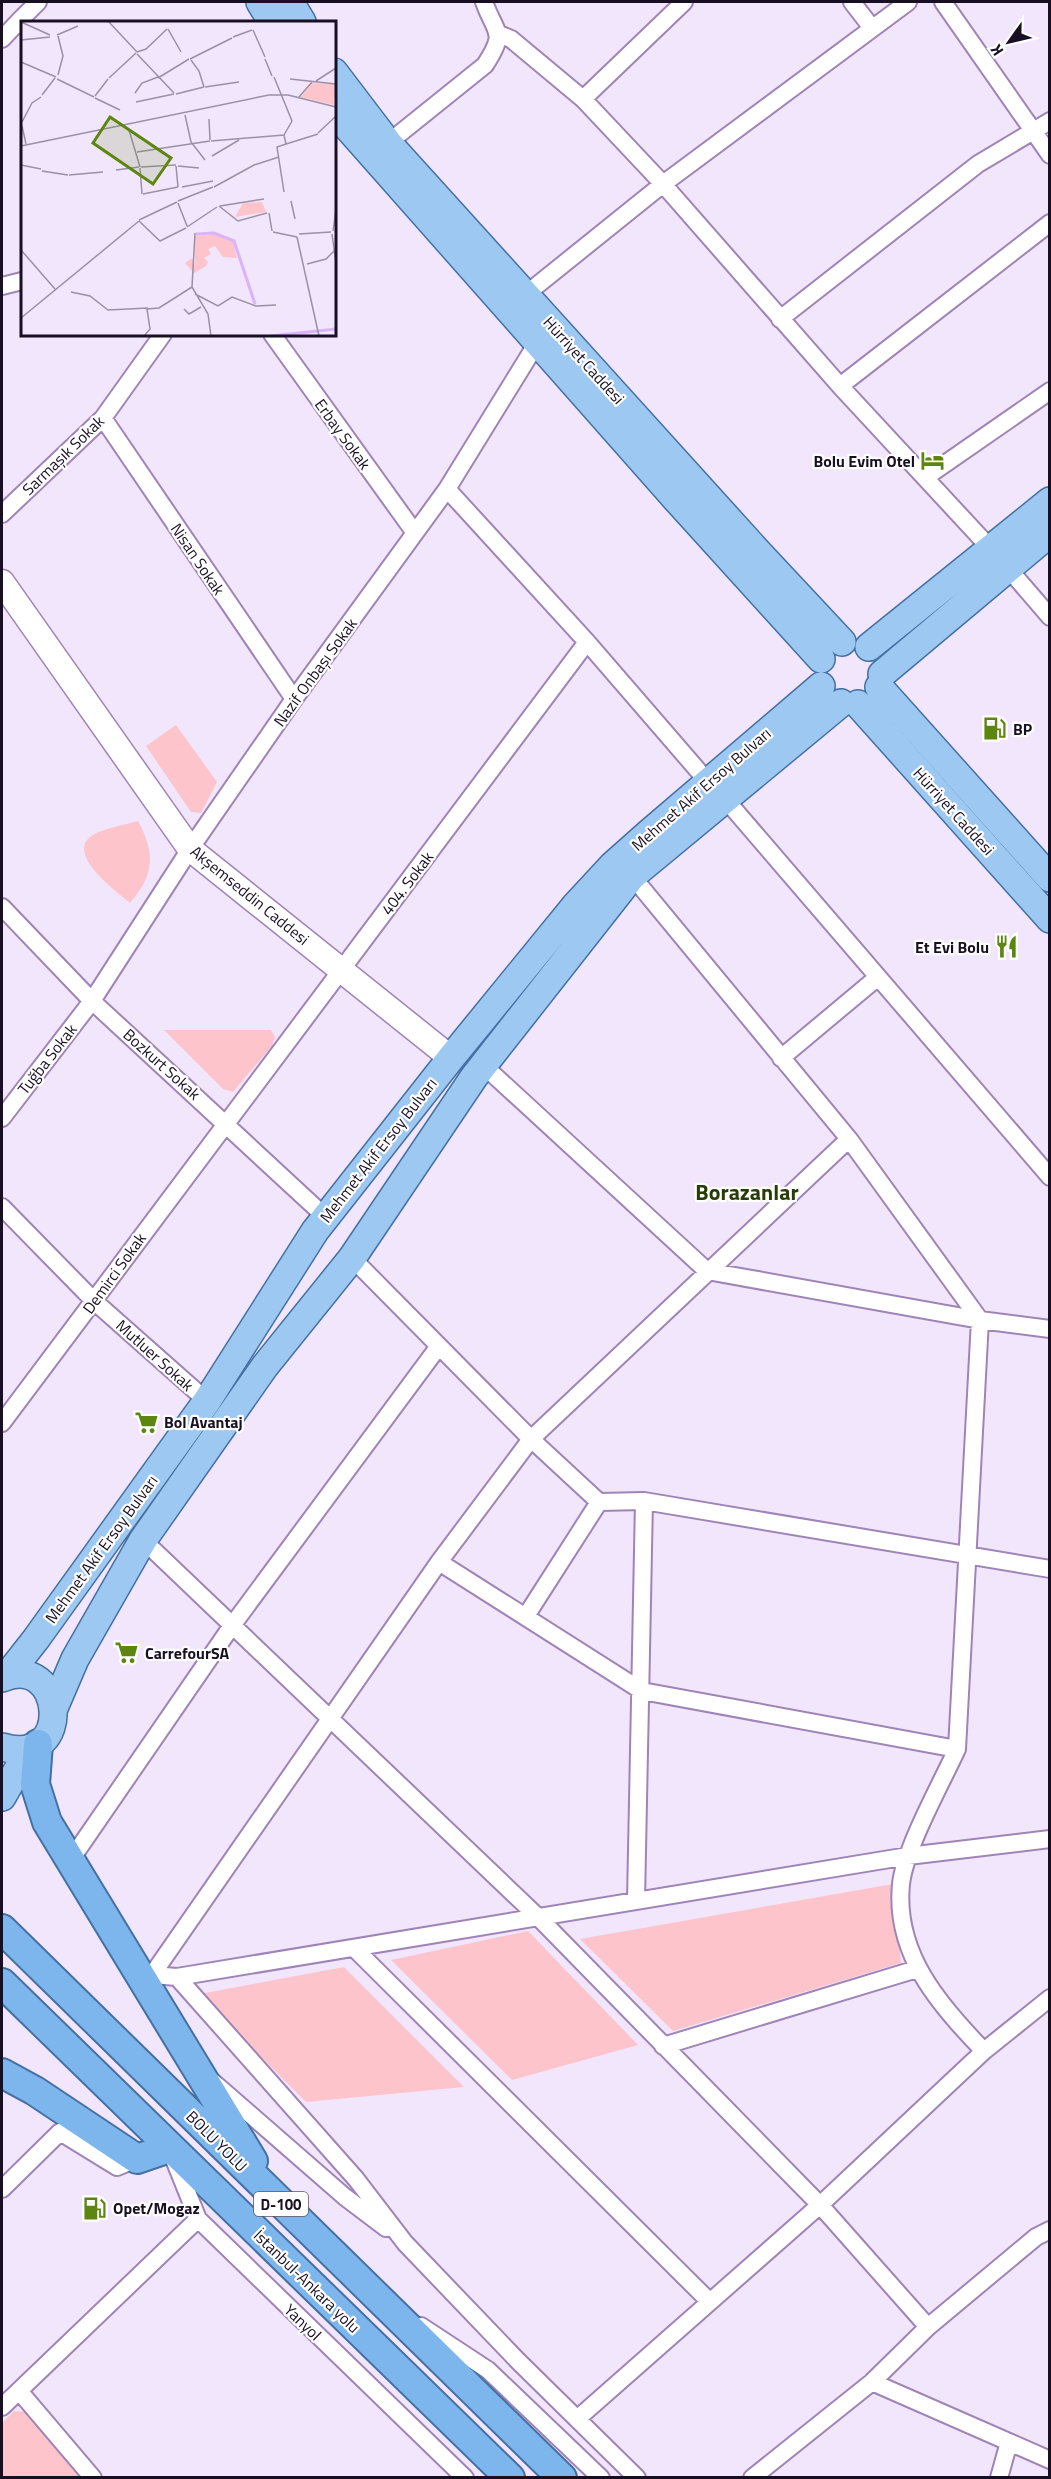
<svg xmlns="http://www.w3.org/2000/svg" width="1051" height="2479" viewBox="0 0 1051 2479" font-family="'Titillium Web',sans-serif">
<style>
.green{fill:#fdc4cc}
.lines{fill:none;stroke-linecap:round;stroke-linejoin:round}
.minor-casing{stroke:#9f84b7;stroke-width:20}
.secondary-casing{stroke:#9f84b7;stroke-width:27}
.primary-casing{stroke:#4570a3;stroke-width:30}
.trunk-casing{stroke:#4570a3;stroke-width:32}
.minor{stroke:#fff;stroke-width:16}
.secondary{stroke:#fff;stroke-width:24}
.primary{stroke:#9dc8f1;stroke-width:27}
.trunk{stroke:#7cb6ec;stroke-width:28}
.labels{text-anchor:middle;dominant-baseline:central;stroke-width:4.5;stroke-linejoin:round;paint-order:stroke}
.shield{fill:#fff;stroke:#5e5764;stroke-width:1.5}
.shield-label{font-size:15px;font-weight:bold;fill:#190f22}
.street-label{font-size:16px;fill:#190f22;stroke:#fff}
.poi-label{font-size:16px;font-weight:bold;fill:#190f22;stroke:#fff;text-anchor:start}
.district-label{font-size:22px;font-weight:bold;fill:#283c06;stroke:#fff}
.inset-river{fill:none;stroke:#dab3fc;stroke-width:3}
.inset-road{fill:none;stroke:#9b90a5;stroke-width:1.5}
.view{fill:#5d8610;fill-opacity:0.15;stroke:#5d8610;stroke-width:3}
.inset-edge{fill:none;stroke:#190f22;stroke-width:3}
</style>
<rect width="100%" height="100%" fill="#f1e6fc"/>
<!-- green -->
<path class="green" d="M 176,725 L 217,782 L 201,813 L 191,812 L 146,746 Z
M 138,821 C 156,854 154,875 130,903 C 117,892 63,853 93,835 C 105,828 124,825 138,821 Z
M 164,1030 L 271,1030 L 275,1037 L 272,1046 L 233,1092 L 223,1089 Z
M 893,1884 L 901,1963 L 673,2031 L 580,1939 Z
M 528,1931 L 638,2045 L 512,2080 L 391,1960 Z
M 344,1967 L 464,2087 L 306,2102 L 204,2000 L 205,1993 Z
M 14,2411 L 28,2412 L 84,2478 L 2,2478 L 2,2423 Z"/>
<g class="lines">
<defs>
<path id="minor" d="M 852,2 L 872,28
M 943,2 L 1050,155
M 22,25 L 19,21 L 38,2
M 499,34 L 511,39 L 583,99 L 663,184 L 840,386
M 2,39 L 19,21
M 583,99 L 684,2
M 388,143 L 485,65 C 507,31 496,35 484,2
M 2,286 L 22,281
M 525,295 L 663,184 L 908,2
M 780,319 L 978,164 L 1050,121
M 272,334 L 415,533
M 103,418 L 294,699
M 926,477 L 1050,391
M 447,489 L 587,642 L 708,782
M 2,514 L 103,418 L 163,334
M 991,549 L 840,386 L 1050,223
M 1007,567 L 1050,617
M 726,800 L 1050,1177
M 2,907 L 92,1001 L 318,1210 L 324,1219
M 781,1058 L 878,977
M 483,1065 L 707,1271 L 980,1320 L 1050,1329
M 2,1118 L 92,1001 L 190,849 L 294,699 L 447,489 L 537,343
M 849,1139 L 980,1320 L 957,1749
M 2,1207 L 94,1301 L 207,1401
M 352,1258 L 531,1439 L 599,1502 L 644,1501 L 1050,1569
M 2,1423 L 587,642
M 143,1540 L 540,1919 L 820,2205 L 928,2327
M 439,1562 L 642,1691 L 957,1749 C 941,1784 905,1848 901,1884 C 894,1953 939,2005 984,2051 L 820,2205 L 577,2419
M 526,1616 L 599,1502
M 70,1861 L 231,1627 L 439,1346
M 636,1901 L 644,1501
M 354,1948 L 709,2301
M 152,1975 L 439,1562 L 531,1439 L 849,1139 L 632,876
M 177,1977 L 356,2179 L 405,2243 L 518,2361 L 637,2478
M 145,1979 L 152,1975 L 177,1977 L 908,1856 L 1050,1839
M 663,2046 L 917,1969
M 984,2051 L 1050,1998
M 213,2082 L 345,2197 L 386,2228
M 173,2157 L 198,2219 L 465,2478
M 2,2189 L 60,2132 L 117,2167 L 137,2159
M 421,2326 L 488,2370 L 601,2478
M 872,2382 L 1050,2460
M 20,2392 L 93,2478
M 2,2407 L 198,2219
M 752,2478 L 872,2382 L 928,2327 L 1036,2237 L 1050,2230
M 999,2478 L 1009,2442"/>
<path id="secondary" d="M 2,582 L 190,849 L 451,1058"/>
<path id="primary" d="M 260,2 L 272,22
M 290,2 L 302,22
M 334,72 L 388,143 L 757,551 L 842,642
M 334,112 L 676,499 L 821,659
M 869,647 L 1050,501
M 882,674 L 1050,533
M 879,687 L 1050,878
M 858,704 L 1050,919
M 7,1676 L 36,1639 L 207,1401 L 315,1231 L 451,1058 L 575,906 L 613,865 L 649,833 L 821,686
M 2,1678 C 64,1651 76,1769 2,1747
M 54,1708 L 75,1659 L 143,1540 L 265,1366 L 352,1258 L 474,1077 L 632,876 L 841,703
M 2,1797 L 30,1748"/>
<path id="trunk" d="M 38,1744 L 35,1784 L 47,1822 L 253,2161
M 2,1929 L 562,2478
M 2,1983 L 510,2478
M 2,2073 L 35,2091 L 137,2159 L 169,2148"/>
</defs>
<!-- minor casing -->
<use href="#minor" class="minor-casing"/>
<!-- secondary casing -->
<use href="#secondary" class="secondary-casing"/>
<!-- primary casing -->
<use href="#primary" class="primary-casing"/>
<!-- trunk casing -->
<use href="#trunk" class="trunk-casing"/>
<!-- minor -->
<use href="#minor" class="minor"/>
<!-- secondary -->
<use href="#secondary" class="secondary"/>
<!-- primary -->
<use href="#primary" class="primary"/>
<!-- trunk -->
<use href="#trunk" class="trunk"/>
</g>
<!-- icons -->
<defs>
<symbol id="hotel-bare" viewBox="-9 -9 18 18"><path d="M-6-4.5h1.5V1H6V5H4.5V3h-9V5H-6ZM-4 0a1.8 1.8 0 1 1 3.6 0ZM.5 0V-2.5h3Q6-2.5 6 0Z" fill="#5d8610" stroke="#fff" stroke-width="2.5" paint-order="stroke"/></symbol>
<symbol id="fuel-bare" viewBox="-9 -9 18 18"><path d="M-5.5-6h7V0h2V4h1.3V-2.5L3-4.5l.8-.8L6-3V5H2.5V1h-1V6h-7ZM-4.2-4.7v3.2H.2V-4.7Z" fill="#5d8610" stroke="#fff" stroke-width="2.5" paint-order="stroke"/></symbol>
<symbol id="restaurant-bare" viewBox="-9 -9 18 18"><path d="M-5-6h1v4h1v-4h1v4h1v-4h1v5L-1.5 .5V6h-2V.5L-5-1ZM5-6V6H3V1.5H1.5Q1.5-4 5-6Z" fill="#5d8610" stroke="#fff" stroke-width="2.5" paint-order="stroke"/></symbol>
<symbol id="supermarket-bare" viewBox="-9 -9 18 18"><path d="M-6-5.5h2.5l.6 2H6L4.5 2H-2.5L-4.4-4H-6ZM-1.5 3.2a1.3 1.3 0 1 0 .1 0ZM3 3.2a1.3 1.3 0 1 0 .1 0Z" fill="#5d8610" stroke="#fff" stroke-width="2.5" paint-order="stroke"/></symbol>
</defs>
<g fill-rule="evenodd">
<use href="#hotel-bare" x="916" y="444" width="33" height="33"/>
<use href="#fuel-bare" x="978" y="712" width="33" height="33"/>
<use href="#restaurant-bare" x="990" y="930" width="33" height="33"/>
<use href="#supermarket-bare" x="130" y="1406" width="33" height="33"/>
<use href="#supermarket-bare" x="110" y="1636" width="33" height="33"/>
<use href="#fuel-bare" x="78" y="2192" width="33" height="33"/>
</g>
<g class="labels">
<!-- shield labels -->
<rect class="shield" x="254" y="2192" width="54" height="24" rx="4.5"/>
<g class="shield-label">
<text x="281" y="2204">D-100</text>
</g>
<!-- street labels -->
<g class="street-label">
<text transform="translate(584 360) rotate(48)">Hürriyet Caddesi</text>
<text transform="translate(343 434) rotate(54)">Erbay Sokak</text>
<text transform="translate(63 455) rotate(-44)">Sarmaşık Sokak</text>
<text transform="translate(198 559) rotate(56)">Nisan Sokak</text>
<text transform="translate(315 672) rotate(-54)">Nazif Onbaşı Sokak</text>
<text transform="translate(701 789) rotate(-41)">Mehmet Akif Ersoy Bulvarı</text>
<text transform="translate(954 811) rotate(48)">Hürriyet Caddesi</text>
<text transform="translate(407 883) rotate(-53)">404. Sokak</text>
<text transform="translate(250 895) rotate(39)">Akşemseddin Caddesi</text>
<text transform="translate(47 1059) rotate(-52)">Tuğba Sokak</text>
<text transform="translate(162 1064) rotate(42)">Bozkurt Sokak</text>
<text transform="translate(378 1150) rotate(-52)">Mehmet Akif Ersoy Bulvarı</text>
<text transform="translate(114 1273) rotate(-54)">Demirci Sokak</text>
<text transform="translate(155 1355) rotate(42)">Mutluer Sokak</text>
<text transform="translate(101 1549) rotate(-54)">Mehmet Akif Ersoy Bulvarı</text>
<text transform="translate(217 2141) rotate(45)">BOLU YOLU</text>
<text transform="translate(307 2281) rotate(44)">İstanbul-Ankara yolu</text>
<text transform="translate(303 2322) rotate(44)">Yanyol</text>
</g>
<!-- poi labels -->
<g class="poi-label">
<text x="915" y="461" text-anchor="end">Bolu Evim Otel</text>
<text x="1013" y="729">BP</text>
<text x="989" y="947" text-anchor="end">Et Evi Bolu</text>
<text x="164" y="1422">Bol Avantaj</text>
<text x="145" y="1653">CarrefourSA</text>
<text x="113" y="2208">Opet/Mogaz</text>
</g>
<!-- district labels -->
<g class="district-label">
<text x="747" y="1192">Borazanlar</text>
</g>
</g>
<!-- overview -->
<g transform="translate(21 21)">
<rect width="315" height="315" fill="#f1e6fc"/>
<path d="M 291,62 L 315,63 L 313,84 L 280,76 ZM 241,181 L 245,191 L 214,196 L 222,182 ZM 193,213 L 212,220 L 216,237 L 202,236 L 194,225 L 187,228 L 190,233 L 183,237 L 187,241 L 185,245 L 173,252 L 164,242 L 171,237 L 174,244 L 174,215 Z" fill="#fdc4cc"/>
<path class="inset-river" d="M 175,213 L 193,212 L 213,220 L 234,283M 250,315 L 315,308"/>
<path class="inset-road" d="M 87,0 L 116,31M 0,1 L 29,14M 147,8 L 160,31M 232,9 L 244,36M 36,14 L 57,5M 37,15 L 42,35 L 37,54M 212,16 L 231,9M 0,19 L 29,16M 116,31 L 125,28 L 146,8M 116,33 L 153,72M 169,38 L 211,17M 244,38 L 251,55M 170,39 L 178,50 L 183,66M 0,41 L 35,56M 253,56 L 271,100 L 263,114M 88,57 L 115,32M 137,57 L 168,38M 36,58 L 73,76M 269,58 L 315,63M 295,60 L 315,47M 184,66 L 218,61M 114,72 L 121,62 L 137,56M 155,73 L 183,66M 21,74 L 34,57M 74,75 L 87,58M 278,76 L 291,61M 74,77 L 99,89M 115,81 L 153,73M 164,94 L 170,121 L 184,139M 188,98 L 189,119M 1,101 L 11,82 L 20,76M 1,105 L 5,123M 108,109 L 119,146M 297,112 L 315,95M 263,114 L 265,123 L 256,126 L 263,171M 190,120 L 263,114M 262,124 L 297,113M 0,125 L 248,74 L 267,74 L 315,86M 116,131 L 189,120M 191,135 L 218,119M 0,144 L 20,148M 155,145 L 157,166M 157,145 L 178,147M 120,146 L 155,144M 119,147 L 121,173M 95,149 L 118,146M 21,150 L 47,154M 48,154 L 82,151M 161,166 L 192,160M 193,166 L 233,144 L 258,136M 122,173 L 157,166M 157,180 L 192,166M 270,180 L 274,198M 157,182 L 166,205M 198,185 L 217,200 L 246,192M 199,185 L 243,178M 248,192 L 251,210M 118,199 L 156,181M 118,200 L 139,220 L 165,207M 166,206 L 196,186M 312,210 L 315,188M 252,211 L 276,216M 174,212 L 171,266 L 187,293 L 190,315M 278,213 L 310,211M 311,213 L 315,242M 276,216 L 298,315M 0,229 L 34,268M 286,243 L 305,238 L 315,228M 50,271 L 69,275 L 87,289 L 127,287M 174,273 L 197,285 L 211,276 L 235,285 L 255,284M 163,288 L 168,293 L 180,286M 0,297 L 118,200M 123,315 L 129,308 L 126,288 L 138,287 L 171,266"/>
<path class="view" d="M 89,96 L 150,137 L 132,163 L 72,122 Z"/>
<rect width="315" height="315" class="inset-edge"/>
</g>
<!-- border -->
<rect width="1051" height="2479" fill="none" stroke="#190f22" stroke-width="6"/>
<!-- north arrow -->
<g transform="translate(1009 42) rotate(236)" stroke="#ffffff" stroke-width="4.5" paint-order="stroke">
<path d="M0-4.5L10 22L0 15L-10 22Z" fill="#190f22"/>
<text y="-9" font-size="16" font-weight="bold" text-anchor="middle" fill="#190f22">K</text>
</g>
</svg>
